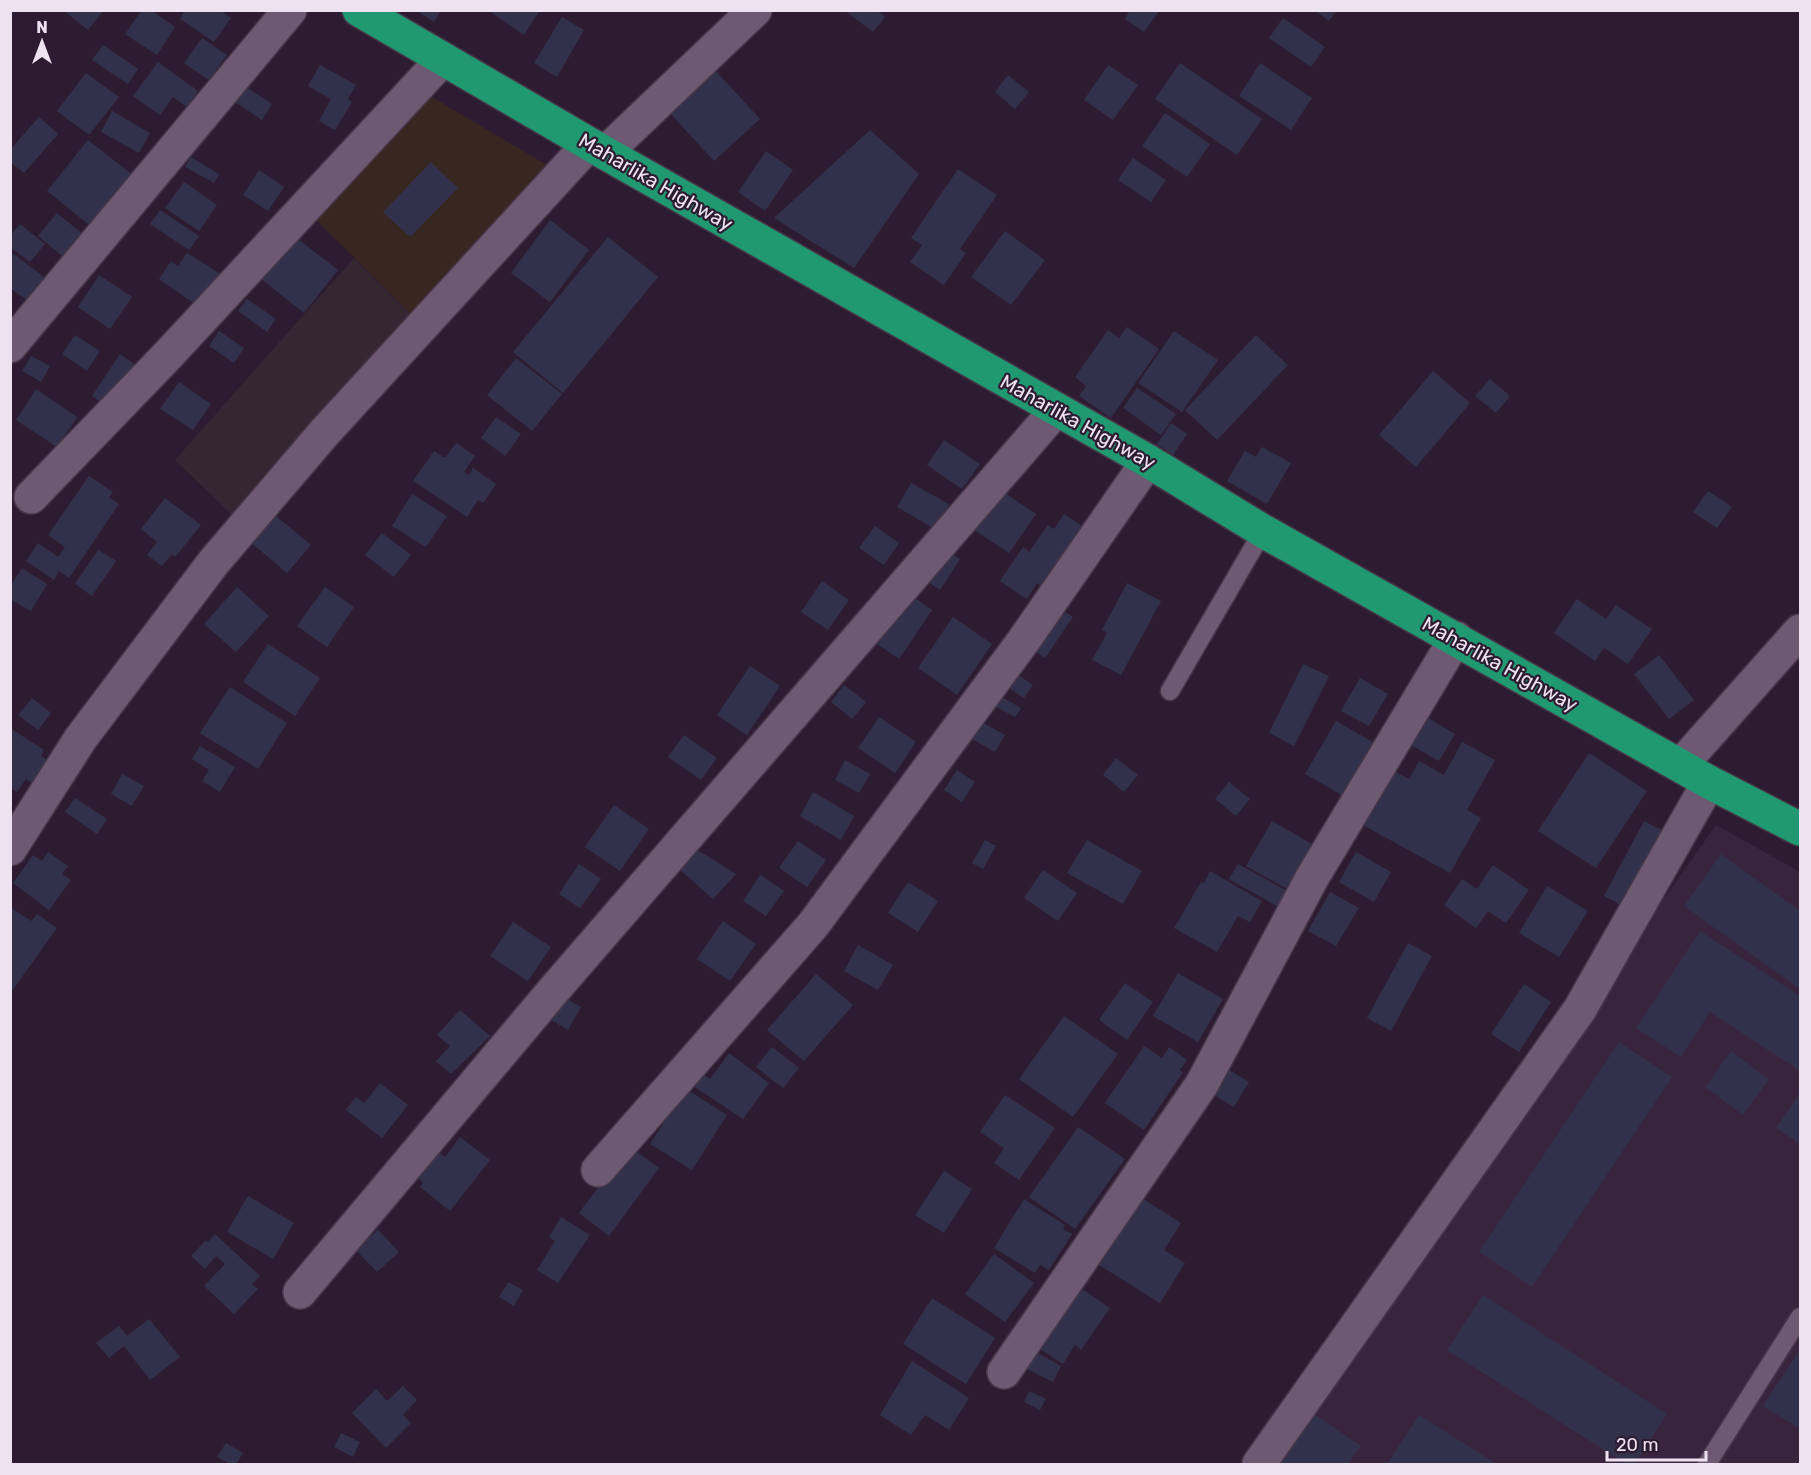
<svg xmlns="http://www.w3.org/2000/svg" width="1811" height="1475" viewBox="0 0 1811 1475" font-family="Rubik,sans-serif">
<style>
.commercial{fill:#382621}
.industrial{fill:#342632}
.built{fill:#39243e}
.building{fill:#32314c}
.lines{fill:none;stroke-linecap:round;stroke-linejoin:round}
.lane-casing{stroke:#453648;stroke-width:21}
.street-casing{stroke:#453648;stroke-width:36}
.highway-casing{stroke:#453648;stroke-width:36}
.lane{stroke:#6d5a72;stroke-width:18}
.street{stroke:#6d5a72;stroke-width:33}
.highway{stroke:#209970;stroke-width:33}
.labels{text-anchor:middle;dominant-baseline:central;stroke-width:4.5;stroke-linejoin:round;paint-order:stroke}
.street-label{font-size:20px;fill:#eee2f0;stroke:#2d1c31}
</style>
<rect width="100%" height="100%" fill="#2d1c31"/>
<!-- commercial -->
<path class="commercial" d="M 425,93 L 557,171 L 418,321 L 308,212 Z"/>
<!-- industrial -->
<path class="industrial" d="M 354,258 L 418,321 L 235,518 L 175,460 Z"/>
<!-- built -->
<path class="built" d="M 1716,825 L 1800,872 L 1800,1464 L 1266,1464 Z"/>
<!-- building -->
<path class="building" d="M 63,10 L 104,10 L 88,30 Z
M 142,10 L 151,10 L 175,27 L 157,55 L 125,34 Z
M 185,10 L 220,10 L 231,18 L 214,42 L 180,19 Z
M 416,10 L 441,10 L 434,22 Z
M 488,10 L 540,10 L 524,35 Z
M 844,10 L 877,10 L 885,17 L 873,32 Z
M 1130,10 L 1160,10 L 1144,32 L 1125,19 Z
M 1314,10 L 1337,10 L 1329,21 Z
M 562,17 L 584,30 L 557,77 L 534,63 Z
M 1283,18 L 1325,47 L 1311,67 L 1269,38 Z
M 202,38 L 227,55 L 209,80 L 184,63 Z
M 103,45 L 138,69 L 128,84 L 92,60 Z
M 158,62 L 198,91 L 187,107 L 173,97 L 160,115 L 133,96 Z
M 1180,63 L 1262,119 L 1237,155 L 1155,99 Z
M 1260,63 L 1312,98 L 1291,130 L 1239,96 Z
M 320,65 L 356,85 L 348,99 L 352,102 L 335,130 L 319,121 L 331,99 L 308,86 Z
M 1108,65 L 1138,85 L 1113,120 L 1084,100 Z
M 713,68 L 760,119 L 714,161 L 667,110 Z
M 86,73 L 119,97 L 89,135 L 57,111 Z
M 1008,75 L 1029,92 L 1015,109 L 995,92 Z
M 243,85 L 272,104 L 262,120 L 233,101 Z
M 112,111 L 150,133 L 139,153 L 101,132 Z
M 1165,113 L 1210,144 L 1187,177 L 1142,146 Z
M 39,117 L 58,134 L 24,173 L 10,162 L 10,150 Z
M 870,130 L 919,174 L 854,268 L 774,218 Z
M 88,140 L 134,176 L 93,228 L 47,191 Z
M 766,151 L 793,170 L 765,211 L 738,192 Z
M 191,157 L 219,174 L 214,183 L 185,167 Z
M 1133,158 L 1166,180 L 1151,202 L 1118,180 Z
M 431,162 L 458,188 L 410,237 L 383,212 Z
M 958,169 L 997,195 L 960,249 L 966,253 L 944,285 L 910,262 L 922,245 L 911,238 Z
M 259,170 L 284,187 L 268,211 L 243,195 Z
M 184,182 L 217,205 L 199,231 L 165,208 Z
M 160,210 L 199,236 L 189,250 L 150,224 Z
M 57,213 L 90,240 L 71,263 L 38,236 Z
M 550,220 L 589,250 L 550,302 L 511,273 Z
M 20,224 L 45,244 L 30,262 L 10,247 L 10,236 Z
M 1005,231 L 1045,260 L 1011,305 L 971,277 Z
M 289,232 L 338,270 L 304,313 L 255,274 Z
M 608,237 L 658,277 L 563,393 L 513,352 Z
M 187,253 L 221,274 L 199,307 L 159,279 L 171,261 L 178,266 Z
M 14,254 L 45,278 L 28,301 L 10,288 L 10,258 Z
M 99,275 L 132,297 L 110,329 L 78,307 Z
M 247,299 L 276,319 L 267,332 L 238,311 Z
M 1127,327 L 1159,349 L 1111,418 L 1079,396 L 1086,386 L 1075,377 L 1108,330 L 1119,338 Z
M 219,331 L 244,348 L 234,363 L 209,346 Z
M 1174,331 L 1218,360 L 1182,412 L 1138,383 Z
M 75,335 L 100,351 L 87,371 L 62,354 Z
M 1256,335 L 1288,365 L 1217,440 L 1185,410 Z
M 120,354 L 137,366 L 109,408 L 92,396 Z
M 31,356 L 50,366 L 41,382 L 22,371 Z
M 516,358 L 562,394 L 532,431 L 487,395 Z
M 1433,371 L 1470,403 L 1416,467 L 1379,435 Z
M 1490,379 L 1510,396 L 1496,413 L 1475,396 Z
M 179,382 L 211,404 L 193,430 L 160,409 Z
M 1137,388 L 1176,414 L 1161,435 L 1123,408 Z
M 36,389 L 77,417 L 57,447 L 16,420 Z
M 496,417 L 521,434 L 505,456 L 481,438 Z
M 1171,423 L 1187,434 L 1173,455 L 1157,444 Z
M 944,440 L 980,464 L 962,489 L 927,465 Z
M 456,443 L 475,456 L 464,472 L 469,475 L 473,468 L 496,484 L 483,503 L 478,500 L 467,517 L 413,481 L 434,451 L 445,458 Z
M 1262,447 L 1291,463 L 1267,504 L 1227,481 L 1245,451 L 1256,457 Z
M 89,476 L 113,492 L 109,497 L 119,504 L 69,578 L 59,571 L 54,580 L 26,561 L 38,543 L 58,557 L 65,547 L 48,535 Z
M 911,483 L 949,504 L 935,529 L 897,507 Z
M 999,489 L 1036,514 L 1009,553 L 971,528 Z
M 1708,491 L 1732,507 L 1717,528 L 1693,512 Z
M 412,494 L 447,516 L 426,547 L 392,526 Z
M 165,498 L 201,525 L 175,557 L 172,554 L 162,566 L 147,555 L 157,542 L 141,529 Z
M 270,511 L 311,545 L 287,573 L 247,539 Z
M 1064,514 L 1082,526 L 1046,589 L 1037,583 L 1027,599 L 1000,581 L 1023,547 L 1029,552 L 1048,525 L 1054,529 Z
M 875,526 L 899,543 L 884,565 L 859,548 Z
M 382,533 L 411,555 L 394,577 L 365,555 Z
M 942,547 L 960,559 L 940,590 L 920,577 Z
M 98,550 L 116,561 L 92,596 L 75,584 Z
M 22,568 L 47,584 L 31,611 L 10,599 L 10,587 Z
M 822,581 L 849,600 L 828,630 L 801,612 Z
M 1127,583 L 1161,601 L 1121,675 L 1092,660 L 1107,633 L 1102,630 Z
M 237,587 L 269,616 L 236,652 L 204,624 Z
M 325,587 L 354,607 L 327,647 L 297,626 Z
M 905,591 L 932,610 L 899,659 L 871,640 Z
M 1577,599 L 1606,619 L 1616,605 L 1652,629 L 1628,664 L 1604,648 L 1595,661 L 1554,633 Z
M 1053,604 L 1073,617 L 1045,658 L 1025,644 Z
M 953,617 L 992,644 L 957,695 L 918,668 Z
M 268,644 L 320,678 L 295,716 L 243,682 Z
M 1659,655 L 1694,700 L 1669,719 L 1634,674 Z
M 1303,664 L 1329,676 L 1294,746 L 1269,733 Z
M 750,666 L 780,686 L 747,735 L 717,715 Z
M 1008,668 L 1033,685 L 1024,698 L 999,681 Z
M 1360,678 L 1388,694 L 1369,726 L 1341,711 Z
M 844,685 L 866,702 L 852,719 L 831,702 Z
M 230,687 L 287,723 L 258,769 L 200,733 Z
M 991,691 L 1021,708 L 1015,717 L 985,701 Z
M 32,698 L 51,713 L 38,730 L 18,715 Z
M 1425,716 L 1455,734 L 1439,761 L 1409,744 Z
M 879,717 L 916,742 L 895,773 L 858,748 Z
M 976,719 L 1005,735 L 995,752 L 967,736 Z
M 1336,721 L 1378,745 L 1347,798 L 1305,774 Z
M 10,728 L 44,750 L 41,756 L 49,761 L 34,785 L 26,779 L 17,792 L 10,788 Z
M 684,735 L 717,758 L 701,780 L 668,757 Z
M 1462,742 L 1495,760 L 1467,810 L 1481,818 L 1450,873 L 1363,825 L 1393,771 L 1409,779 L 1419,761 L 1444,775 Z
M 200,746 L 235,767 L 220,792 L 202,781 L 209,770 L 192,759 Z
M 1589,753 L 1647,791 L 1596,868 L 1538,831 Z
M 1116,758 L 1138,775 L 1124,792 L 1103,775 Z
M 845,760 L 870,774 L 859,793 L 835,780 Z
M 957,770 L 975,782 L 962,802 L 944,790 Z
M 122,774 L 144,786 L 132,806 L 111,794 Z
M 1229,782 L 1250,799 L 1236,816 L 1215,799 Z
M 813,792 L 854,816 L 841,840 L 800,816 Z
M 75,798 L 107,819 L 97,834 L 65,812 Z
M 614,805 L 649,829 L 620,871 L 585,847 Z
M 1272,821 L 1326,852 L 1300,896 L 1246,866 Z
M 1644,821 L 1669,834 L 1628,909 L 1604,896 Z
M 985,840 L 996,846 L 983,869 L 972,863 Z
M 1087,840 L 1142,871 L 1123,904 L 1067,873 Z
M 798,841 L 826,860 L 807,887 L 779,868 Z
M 696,849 L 736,874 L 713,899 L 678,868 Z
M 48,852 L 68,866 L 62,874 L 71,880 L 49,910 L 13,883 L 33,855 L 42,861 Z
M 1356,852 L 1391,872 L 1374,902 L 1339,882 Z
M 1721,854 L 1800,911 L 1800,989 L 1684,906 Z
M 579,864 L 601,879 L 580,908 L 559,894 Z
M 1238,864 L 1296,896 L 1287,912 L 1229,879 Z
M 1493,865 L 1529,890 L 1506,923 L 1488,911 L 1476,928 L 1444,905 L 1462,879 L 1477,889 Z
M 1043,870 L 1077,893 L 1058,921 L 1024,898 Z
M 1210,871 L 1262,901 L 1250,922 L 1238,916 L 1217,952 L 1174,928 L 1201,882 L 1204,883 Z
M 760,875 L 784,891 L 766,916 L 743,901 Z
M 908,882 L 938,901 L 918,932 L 888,913 Z
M 1547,886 L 1588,911 L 1559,957 L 1519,933 Z
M 1330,892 L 1359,908 L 1336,946 L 1308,931 Z
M 10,907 L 31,921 L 37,914 L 57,928 L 12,991 Z
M 723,921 L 756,944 L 730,981 L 697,959 Z
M 513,922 L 551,947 L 528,981 L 490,956 Z
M 1700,931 L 1800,996 L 1800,1071 L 1710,1012 L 1681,1057 L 1636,1028 Z
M 1408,943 L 1432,956 L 1391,1031 L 1367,1018 Z
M 858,945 L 893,965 L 878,990 L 844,971 Z
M 1178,973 L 1223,999 L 1198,1042 L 1153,1016 Z
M 816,974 L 853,1005 L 804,1061 L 767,1030 Z
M 1125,983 L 1153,1002 L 1127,1040 L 1099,1020 Z
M 1524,984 L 1551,1002 L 1519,1052 L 1491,1034 Z
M 554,992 L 581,1007 L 568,1030 L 541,1014 Z
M 460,1010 L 490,1036 L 451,1074 L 436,1061 L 450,1046 L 437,1035 Z
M 1064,1016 L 1118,1054 L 1073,1117 L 1019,1079 Z
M 1619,1042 L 1672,1077 L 1532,1287 L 1479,1252 Z
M 1144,1046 L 1162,1058 L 1169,1047 L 1187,1060 L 1180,1070 L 1183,1072 L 1144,1130 L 1105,1103 Z
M 772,1047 L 799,1068 L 783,1088 L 756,1067 Z
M 1731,1051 L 1769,1079 L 1743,1115 L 1705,1087 Z
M 729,1053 L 769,1083 L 743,1119 L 692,1085 L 701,1073 L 710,1079 Z
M 1221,1065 L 1249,1082 L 1234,1107 L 1206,1090 Z
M 380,1083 L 408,1105 L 382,1138 L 346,1110 L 356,1097 L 364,1103 Z
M 686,1089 L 727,1115 L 692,1170 L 650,1144 L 663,1124 L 654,1118 Z
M 1800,1093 L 1800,1144 L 1776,1128 Z
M 1005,1095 L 1055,1128 L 1019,1180 L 994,1163 L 1004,1148 L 980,1132 Z
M 1078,1127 L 1125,1159 L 1075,1229 L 1029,1197 Z
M 460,1137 L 490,1160 L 450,1211 L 420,1187 L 423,1182 L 410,1172 L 431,1146 L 445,1157 Z
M 629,1146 L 659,1168 L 609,1236 L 579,1213 Z
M 944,1171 L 972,1189 L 944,1233 L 915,1215 Z
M 1134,1193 L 1181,1223 L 1164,1250 L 1185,1263 L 1160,1303 L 1094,1262 Z
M 248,1196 L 294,1223 L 273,1259 L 227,1232 Z
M 1024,1199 L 1065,1225 L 1063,1229 L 1072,1234 L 1049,1270 L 1040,1265 L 1035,1273 L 994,1248 Z
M 561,1217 L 590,1235 L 558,1283 L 537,1270 L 555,1241 L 549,1237 Z
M 378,1230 L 399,1252 L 377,1272 L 356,1250 Z
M 215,1234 L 260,1276 L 252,1284 L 258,1289 L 234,1314 L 204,1286 L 225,1264 L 216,1256 L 205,1269 L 191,1256 L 206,1240 L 208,1242 Z
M 994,1254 L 1034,1283 L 1005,1322 L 965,1294 Z
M 508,1282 L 523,1290 L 514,1306 L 499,1297 Z
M 1076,1285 L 1110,1308 L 1081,1350 L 1075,1345 L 1063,1364 L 1028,1341 Z
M 1483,1295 L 1667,1414 L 1635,1464 L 1626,1464 L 1447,1350 Z
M 932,1298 L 995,1338 L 966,1384 L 903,1344 Z
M 149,1319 L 180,1357 L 150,1380 L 124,1346 L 109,1358 L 96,1343 L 119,1326 L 127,1336 Z
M 1800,1349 L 1800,1429 L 1763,1406 Z
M 1036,1352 L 1061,1366 L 1053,1382 L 1027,1369 Z
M 912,1361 L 969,1398 L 949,1430 L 925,1415 L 911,1435 L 880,1415 Z
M 403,1386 L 417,1400 L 403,1415 L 411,1423 L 386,1448 L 352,1413 L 376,1389 L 387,1401 Z
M 1029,1391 L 1046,1399 L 1040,1410 L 1024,1402 Z
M 1311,1412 L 1361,1446 L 1348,1464 L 1275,1464 Z
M 1419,1415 L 1497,1464 L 1387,1464 Z
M 341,1433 L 360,1442 L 353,1457 L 334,1447 Z
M 226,1443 L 243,1453 L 236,1464 L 230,1464 L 217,1457 Z"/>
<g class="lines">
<defs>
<path id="lane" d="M 1170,691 L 1263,531
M 1707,1464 L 1800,1317"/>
<path id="street" d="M 605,153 L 755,10
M 10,346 L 290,10
M 31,497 L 169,354 L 443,59
M 1681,765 L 1800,631
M 10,849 L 81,738 L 213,563 L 324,433 L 589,144
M 598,1170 L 813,925 L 1024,640 L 1148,461
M 300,1292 L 553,991 L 1056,410
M 1004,1372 L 1202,1084 L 1312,878 L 1456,638
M 1259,1464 L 1580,1009 L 1709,782"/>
<path id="highway" d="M 359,10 L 605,153 L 1148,461 L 1263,531 L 1709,782 L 1800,829"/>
</defs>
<!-- lane casing -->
<use href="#lane" class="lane-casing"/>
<!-- street casing -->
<use href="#street" class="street-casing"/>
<!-- highway casing -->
<use href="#highway" class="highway-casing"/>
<!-- lane -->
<use href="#lane" class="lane"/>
<!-- street -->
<use href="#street" class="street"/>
<!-- highway -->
<use href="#highway" class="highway"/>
</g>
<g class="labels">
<!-- street labels -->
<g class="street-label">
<text transform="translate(656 182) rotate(30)">Maharlika Highway</text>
<text transform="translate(1078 422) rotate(29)">Maharlika Highway</text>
<text transform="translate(1500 664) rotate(29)">Maharlika Highway</text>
</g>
</g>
<!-- border -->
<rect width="1811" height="1475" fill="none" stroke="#eee2f0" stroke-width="24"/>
<!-- north arrow -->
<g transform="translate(42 42)" stroke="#2d1c31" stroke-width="4.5" paint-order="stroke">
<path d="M0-4.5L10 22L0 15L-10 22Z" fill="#eee2f0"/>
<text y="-9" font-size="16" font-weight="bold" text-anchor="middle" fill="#eee2f0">N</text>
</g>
<!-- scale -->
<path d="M1607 1451v9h99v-9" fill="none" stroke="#eee2f0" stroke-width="3"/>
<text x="1616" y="1451" font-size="18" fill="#eee2f0" stroke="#2d1c31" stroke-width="4.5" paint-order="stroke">20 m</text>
</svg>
